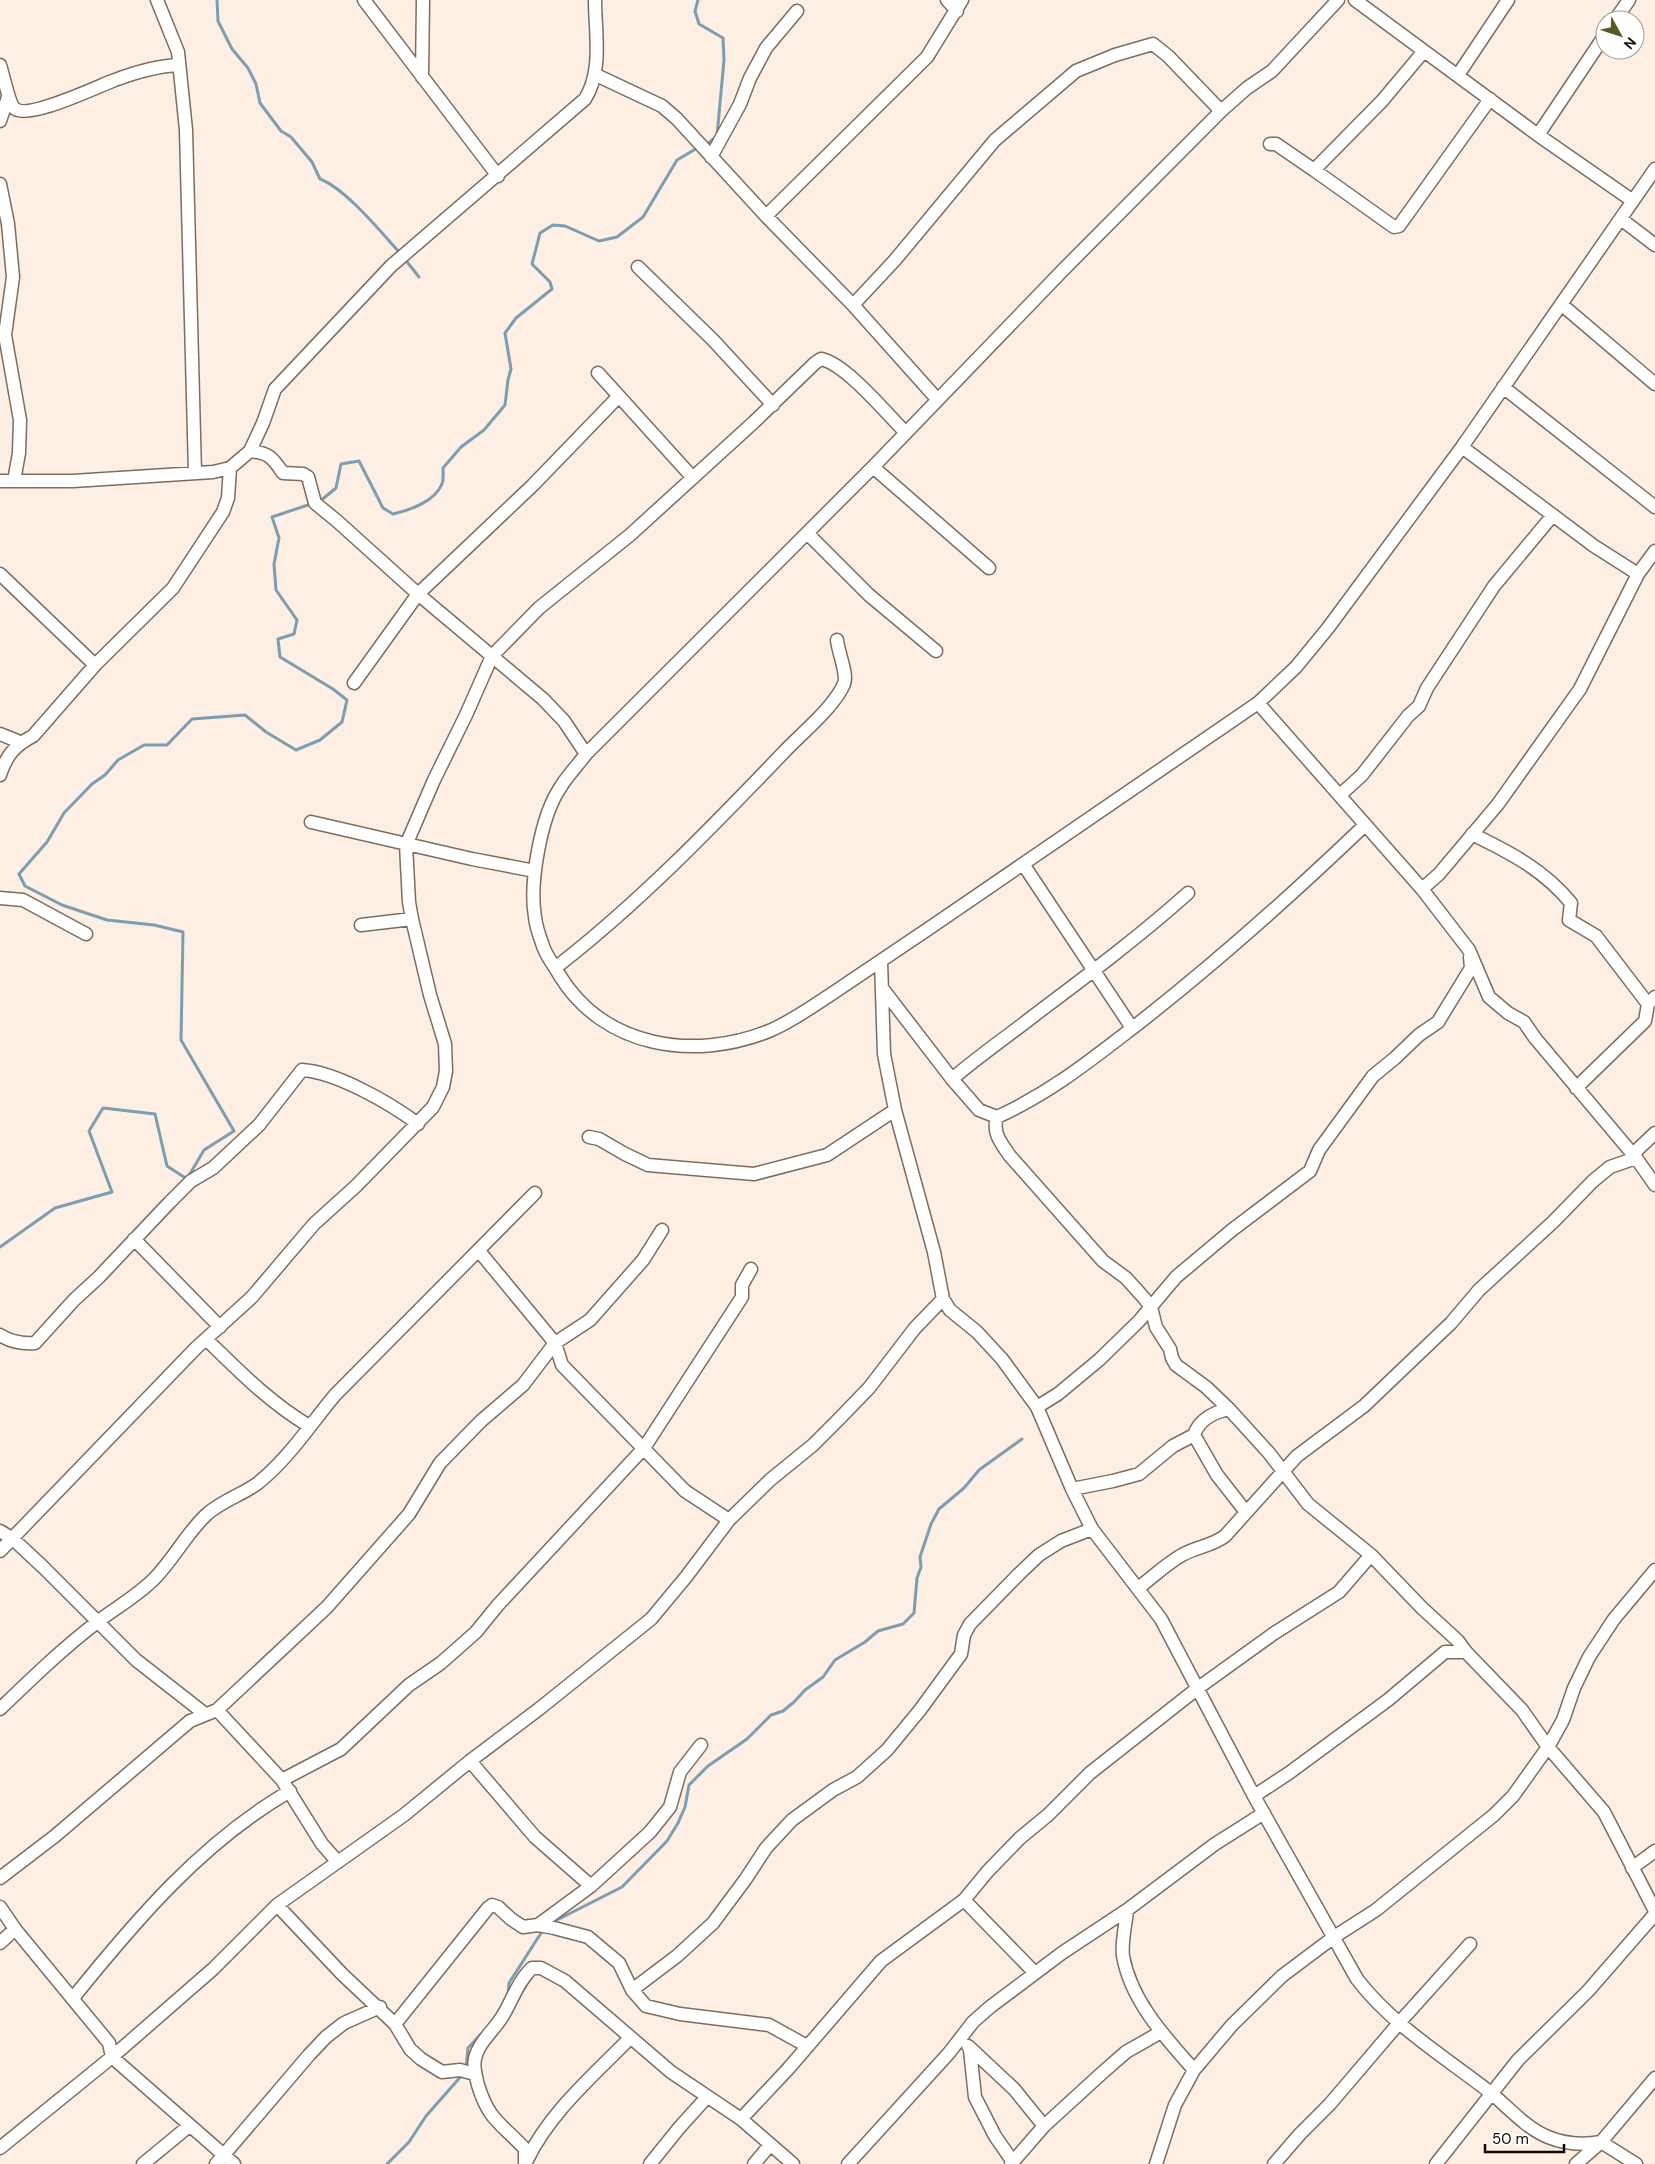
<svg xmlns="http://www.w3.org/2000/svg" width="1655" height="2164" viewBox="0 0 1655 2164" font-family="'DM Sans',sans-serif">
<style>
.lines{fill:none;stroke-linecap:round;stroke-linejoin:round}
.stream{stroke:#7d9eb0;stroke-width:3}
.minor-casing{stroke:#7c6d60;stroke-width:15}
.minor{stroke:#fff;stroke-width:12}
</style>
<rect width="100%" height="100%" fill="#fdefe3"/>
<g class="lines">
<!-- stream -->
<path class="stream" d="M 217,0 L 218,21 L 232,49 L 248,68 L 256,84 L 260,103 L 281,131 L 291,137 L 312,162 L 320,179 C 346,189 380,231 400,253
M 698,0 L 695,11 L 699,24 L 723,38 L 724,60 L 717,136 L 705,146
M 404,258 L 419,277
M 319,502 L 336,488 L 341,464 L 359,461 L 383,508 L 393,514 C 411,510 435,501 442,484 C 444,479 443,473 443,468 L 461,447 L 484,430 L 505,405 L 508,380 L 511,369 L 505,333 L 516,318 L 552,289 L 550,282 L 532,264 L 540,233 L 553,225 L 565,226 L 599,241 L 617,237 L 643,217 L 677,160 L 699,147
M 0,1247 L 55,1208 L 112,1192 L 89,1131 L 103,1108 L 155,1114 L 167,1166 L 187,1179 L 204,1150 L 234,1131 L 181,1040 L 183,932 L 154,925 L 107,920 L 62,905 L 25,886 L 19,874 L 47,842 L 64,813 L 92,784 L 105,775 L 118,760 L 144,745 L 167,745 L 192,719 L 245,715 L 266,732 L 296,750 L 320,740 L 342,722 L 347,700 L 333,689 L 280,657 L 278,639 L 294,634 L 297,620 L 276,590 L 274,564 L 279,538 L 272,517 L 311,504
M 551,1923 L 622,1887 L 667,1841 L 678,1823 L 685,1807 L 689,1785 L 708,1766 L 747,1739 L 771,1715 L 783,1711 L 794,1702 L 805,1690 L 823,1677 L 835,1660 L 865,1642 L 878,1631 L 903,1624 L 914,1613 L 917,1578 L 921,1567 L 920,1557 L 931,1524 L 939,1509 L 964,1488 L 979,1470 L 1022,1439
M 508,1994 L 509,1983 L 543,1930
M 466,2068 L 468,2048 L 481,2034
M 387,2164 L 409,2142 L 426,2116 L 464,2073"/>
<defs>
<path id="minor" d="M 157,0 L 178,52 L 186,130 L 195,473
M 364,0 L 498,176
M 947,0 L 957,11
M 1338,0 L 1272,71 L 1247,88 L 1221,111 L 1064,269 L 873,467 L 586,754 C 578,765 567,776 560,788 C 541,816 529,883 535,917 C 536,926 539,935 542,943 C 545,955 554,965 560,976 C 605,1048 694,1061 769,1031 C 791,1022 813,1006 833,993 C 866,971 898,949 931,927 C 1040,852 1149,778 1258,703 L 1296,667 L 1328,628 L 1462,447 L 1655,169
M 1355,0 L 1424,51
M 1615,20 L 1629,0
M 0,65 C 3,74 9,103 14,108 C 27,121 98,86 115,80 C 136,72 157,66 179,65
M 596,75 L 662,106 L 677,119 L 766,216 L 853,305 L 937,399
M 1458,75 L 1508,0
M 422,77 L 423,0
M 0,121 L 8,97
M 1538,135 L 1605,35
M 1270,144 L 1276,144 L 1314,170 L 1382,101 L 1424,51 L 1538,135 L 1633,201
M 711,157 L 740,104 L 750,78 L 766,48 L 797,11
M 1314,170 L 1394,227 L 1399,226 L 1490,99
M 0,184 L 8,224 L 13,277 L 5,335 L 20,420 L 19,453 L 14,481
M 766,216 L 927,57 L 962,0
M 1621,219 L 1655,245
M 638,267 L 713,340 L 773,405
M 1561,304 L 1655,384
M 853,305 L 895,260 L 995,140 L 1076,71 L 1115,55 L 1153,44 L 1168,56 L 1221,111
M 598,373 L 693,478
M 1503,387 L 1655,507
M 1462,447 L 1594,546 L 1638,574
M 250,451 C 269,453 272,457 283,473 L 303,474 L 308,477 L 315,503 L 337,521 L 418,594 L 543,699 L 564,721 L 586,754
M 873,467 L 989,568
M 0,481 L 73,481 L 213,472 L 230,468 L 250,451 L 263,423 L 275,389 L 391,266 L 585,99 C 603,71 595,32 595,0
M 807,533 L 869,595 L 936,651
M 0,574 L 95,665
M 354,683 L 418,594 L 533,485 L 618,397
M 0,734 L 20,742
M 0,775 C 6,756 15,745 33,736 L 95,665 L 173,588 L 223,512 L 228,498 L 230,468
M 1340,795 L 1362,775 L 1408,716 L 1419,706 L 1427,688 L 1494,586 L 1553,515
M 311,822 L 472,859 L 535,871
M 1472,834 C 1511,853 1544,870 1571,903 L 1569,920 L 1596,936 L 1648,1004
M 1023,864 L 1132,1028
M 1422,889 L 1439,874 L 1498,804 L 1580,689 L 1638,574 L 1655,551
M 0,898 L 23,900 L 86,934
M 361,925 L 412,919
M 881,961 L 884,1054 L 895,1110 L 934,1252 L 943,1299 L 950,1310 L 977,1332 L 1002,1359 L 1037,1407 L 1072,1489 L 1092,1529 L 1161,1619 L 1254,1796 L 1357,1979 C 1393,2026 1445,2057 1491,2093 C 1509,2108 1526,2128 1548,2137 C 1565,2144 1584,2145 1601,2142 L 1636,2164
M 555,968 C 638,904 712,827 784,752 C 802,733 834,707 844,684 C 848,674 838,652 837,640
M 882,988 L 952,1079 L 979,1110 L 997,1117 C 1052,1092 1092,1059 1139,1023 C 1218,961 1293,894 1365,825
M 952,1079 C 980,1055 1008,1036 1036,1014 C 1088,975 1140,936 1188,893
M 1576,1088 L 1645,1021 L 1648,1004 L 1655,997
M 997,1117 C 992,1133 1001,1143 1010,1156 L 1103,1261 L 1126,1278 L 1144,1298 L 1151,1307 L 1156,1327 L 1170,1349 L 1172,1358 L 1176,1365 L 1206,1387 L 1229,1409 L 1269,1453 L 1308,1504 L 1371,1555 L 1422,1608 L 1458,1641 L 1466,1652
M 1655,1133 L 1635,1152 L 1636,1158 L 1655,1185
M 589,1137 L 599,1139 L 625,1154 L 648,1165 L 754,1174 L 827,1155 L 895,1110
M 662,1230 L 643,1260 L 590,1320 L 555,1343 L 562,1365 L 685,1491 L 729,1520
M 134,1239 L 220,1327
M 0,1335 C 11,1342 22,1344 35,1343 L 74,1300 L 99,1277 L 169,1203 L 191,1181 L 213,1168 L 259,1125 L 302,1070 C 336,1072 390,1103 418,1124
M 206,1339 C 239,1371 269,1402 309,1426
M 1037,1407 L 1058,1394 L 1099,1360 L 1139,1321 L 1176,1277 L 1232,1230 L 1310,1171 L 1319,1150 L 1373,1076 L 1395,1058 L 1419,1035 L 1438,1022 L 1471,968 L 1470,957
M 1229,1409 C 1214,1412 1199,1420 1194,1435 L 1217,1475 L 1246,1512
M 1072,1489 L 1113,1481 L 1139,1474 L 1173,1446 L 1194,1435
M 0,1531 L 13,1539 L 43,1567 L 136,1660 L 205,1714
M 0,1551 L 196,1348 L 252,1297 L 314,1224 L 356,1186 L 433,1107 L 443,1087 L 446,1071 L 445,1044 L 430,995 L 412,919 L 409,902 L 406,845 L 434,780 L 466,715 L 492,656 L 539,608 L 630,535 L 754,422 L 815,363 L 821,359 C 845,363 888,415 906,433
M 1138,1588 C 1153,1577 1166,1564 1182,1555 C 1196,1547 1212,1546 1225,1536 L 1297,1456 L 1364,1406 L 1451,1323 L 1479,1290 L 1553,1222 L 1593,1181 L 1610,1167 L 1636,1158 L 1535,1038 L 1524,1022 L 1508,1013 L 1489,997 L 1469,950 L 1422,889 L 1258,703
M 0,1709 C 30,1680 62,1649 96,1623 C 115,1608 136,1597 154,1579 C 173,1560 186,1534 206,1515 C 221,1501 242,1495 258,1483 C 289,1458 310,1425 335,1395 L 535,1193
M 470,1761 L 535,1837 L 591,1886
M 282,1780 L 341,1749 L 409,1685 L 441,1663 L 476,1632 L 498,1605 L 644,1448 L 742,1297 L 742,1285 L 751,1269
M 1254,1796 L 1289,1773 L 1388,1700 L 1445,1652 L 1466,1652 L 1522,1710 L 1548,1747 L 1604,1812 L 1655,1911
M 337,1861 L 322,1844 L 282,1780 L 217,1710 L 327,1607 L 409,1514 L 440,1463 L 481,1421 L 523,1385 L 555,1343 L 479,1251
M 1632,1868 L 1655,1851
M 0,1878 L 55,1836 L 190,1721 L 217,1710
M 964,1900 L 1035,1973
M 277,1905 L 342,1974 L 395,2024 L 410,2049 L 421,2059 L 442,2072 L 460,2070 L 475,2074
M 0,1907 L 15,1929 L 109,2043 L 112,2057 L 234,2164
M 1127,1910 C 1126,1924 1121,1942 1123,1956 C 1131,2001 1165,2037 1194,2070
M 538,1925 L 591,1886 L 650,1832 L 670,1807 L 680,1772 L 701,1745
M 0,1943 L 15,1929
M 632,1990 L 677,1956 L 713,1923 L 745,1880 L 766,1848 L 792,1820 L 833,1790 L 857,1777 L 887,1750 L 920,1710 L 961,1654 L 964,1635 L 970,1624 L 1019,1574 L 1039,1555 L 1061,1541 L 1092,1529
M 73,1998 C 136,1920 202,1842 290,1791
M 395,2024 L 488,1908 L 492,1905 L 498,1907 L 511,1919 L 523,1927 L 538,1925 L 554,1928 L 588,1937 L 619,1963 L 632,1990 L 646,2006 L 680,2014 L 769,2025 L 807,2046
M 968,2046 L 1014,2089 L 1044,2126
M 970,2050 L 975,2097 L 995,2136 L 1013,2162
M 741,2119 L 788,2069 L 881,1961 L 964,1900 L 988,1871 L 1020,1838 L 1048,1815 L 1090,1773 L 1198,1688 L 1273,1634 L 1339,1592 L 1371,1555
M 0,2148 L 112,2057 L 213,1969 L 277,1905 L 404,1815 L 470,1761 L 539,1709 L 651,1619 L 686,1577 L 729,1520 L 770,1480 L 813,1445 L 838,1420 L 869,1388 L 915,1328 L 943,1299
M 527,2160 C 550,2112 593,2076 630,2038
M 143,2164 L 189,2126
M 216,2164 L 309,2055 L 326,2037 L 344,2023 L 380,2007
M 525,2164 L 525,2149 C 501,2123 489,2121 478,2085 C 476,2077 473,2067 475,2059 C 478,2043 494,2030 502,2017 C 512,2001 518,1981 532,1968 L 541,1968 L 565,1981 L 671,2072 L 741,2119 L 793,2164
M 650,2164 L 679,2128 L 707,2097
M 754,2164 L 770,2145
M 848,2164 L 949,2053 L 973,2022 L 990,2007 L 1062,1953 L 1127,1910 L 1215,1844 L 1264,1813
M 1011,2164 L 1044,2126 L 1102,2073 L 1126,2052 L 1161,2032
M 1156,2164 L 1175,2105 L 1194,2070 L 1232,2025 L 1282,1976 L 1334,1937 L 1376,1910 L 1494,1815 L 1513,1796 L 1548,1747 L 1563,1720 L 1574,1688 L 1589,1657 L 1614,1619 L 1655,1570
M 1274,2164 L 1300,2134 L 1330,2104 L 1399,2023 L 1470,1944
M 1436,2164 L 1518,2060 L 1588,1991 L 1655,1914
M 1576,2164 L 1601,2142 L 1655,2078"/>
</defs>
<!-- minor casing -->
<use href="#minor" class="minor-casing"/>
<!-- minor -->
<use href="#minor" class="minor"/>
</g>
<!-- north arrow -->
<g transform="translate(1620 35) rotate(130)"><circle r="24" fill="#ffffff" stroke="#9f9d9b"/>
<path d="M0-4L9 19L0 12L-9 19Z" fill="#595926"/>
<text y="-8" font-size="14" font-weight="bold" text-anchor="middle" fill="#100b06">N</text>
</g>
<!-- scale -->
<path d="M1485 2144v8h79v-8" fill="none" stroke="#100b06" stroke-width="2.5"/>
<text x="1492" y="2144" font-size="15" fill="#100b06" stroke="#ffffff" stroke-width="4" paint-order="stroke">50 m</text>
</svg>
